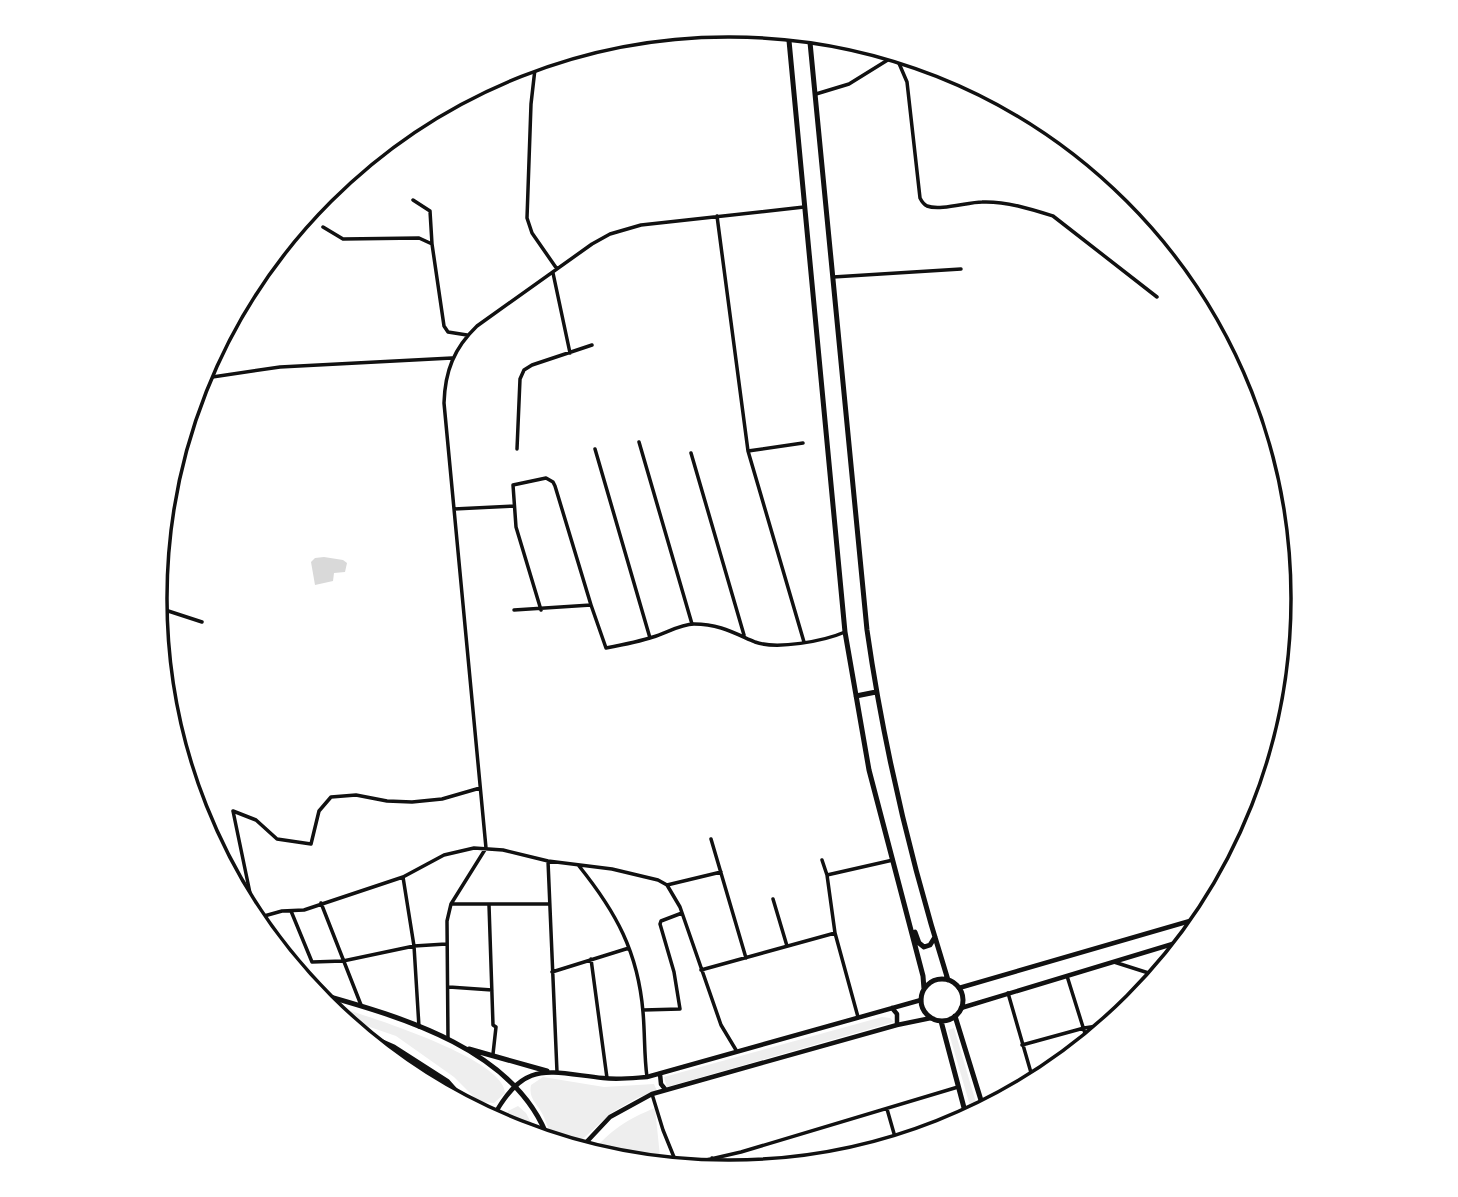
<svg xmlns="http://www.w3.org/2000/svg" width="1458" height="1197" viewBox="0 0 1458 1197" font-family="Poppins,sans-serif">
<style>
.green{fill:#eee}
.water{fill:#d9d9d9}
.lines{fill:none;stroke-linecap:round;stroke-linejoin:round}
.minor{stroke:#111;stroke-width:3.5}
.secondary{stroke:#111;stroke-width:4.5}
.primary{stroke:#111;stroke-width:5}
.rim{fill:none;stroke:#111;stroke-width:3.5}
</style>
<rect width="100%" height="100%" fill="#fff"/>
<!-- green -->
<path class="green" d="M 320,1001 C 353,1012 504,1056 505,1093 L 494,1103 L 479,1102 L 454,1077 L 396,1036 L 338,1016 Z
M 882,1017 L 890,1018 L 894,1022 L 667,1087 L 664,1077 Z
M 954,1028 L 979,1113 L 973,1116 L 948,1030 Z
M 543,1077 L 604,1087 L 654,1084 L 657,1091 L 637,1098 L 611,1113 L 573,1148 L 553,1142 C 550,1133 547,1124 543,1115 C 538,1104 528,1099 531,1085 Z
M 518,1106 L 526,1113 L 539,1138 L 503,1125 L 508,1111 Z
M 655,1108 L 661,1166 L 617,1161 L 591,1153 C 611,1130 627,1119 655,1108 Z"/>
<!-- water -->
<path class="water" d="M 324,557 L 343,560 L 347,563 L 345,572 L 334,573 L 333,581 L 315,585 L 311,562 L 315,558 Z"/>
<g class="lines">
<!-- minor -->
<path class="minor" d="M 895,54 L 907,82 L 920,198 C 922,202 923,204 927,206 C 940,211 968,202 982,202 C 1006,201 1031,209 1053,216 L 1157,297
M 536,60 L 531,104 L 527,218 L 532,233 L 557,269
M 816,94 L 849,84 L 899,53
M 413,200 L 430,211 L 432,244
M 717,216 L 748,451 L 804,642
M 323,227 L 343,239 L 419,238 L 432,244 L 444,326 L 448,332 L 467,335
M 553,273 L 570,353
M 833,277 L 961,269
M 199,379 L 280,367 L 452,358
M 639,442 L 692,624
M 517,449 L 520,379 L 524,370 L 532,365 L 592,345
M 595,449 L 650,638
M 748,451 L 803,443
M 691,453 L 744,635
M 454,509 L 514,506
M 156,607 L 202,622
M 514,610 L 591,605 L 606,648 C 622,645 638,642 653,637 C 666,633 681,624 694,624 C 719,624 734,633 755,642 C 777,650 824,641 845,632
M 541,610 L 516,527 L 513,485 L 546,478 L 553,482 L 555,486 L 591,605
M 233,811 L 256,820 L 277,839 L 311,844 L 319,811 L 331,797 L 356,795 L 387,801 L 412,802 L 442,799 L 480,788
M 233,811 L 256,922
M 711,839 L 746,958
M 822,860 L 827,875 L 835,933 L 858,1017
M 548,861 L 557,1072
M 579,866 C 616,912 638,952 643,1012 C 645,1034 644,1055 647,1077
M 827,875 L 893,860
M 403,877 L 414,946 L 419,1027
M 667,885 L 721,872
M 773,899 L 787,946
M 321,903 L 361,1005
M 451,904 L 548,904
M 489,905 L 493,1025 L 496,1027 L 493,1054
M 291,911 L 312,962 L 343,961 L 414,946 L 446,944
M 257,918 L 282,911 L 304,910 L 403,877 L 444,855 L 474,848 L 503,850 L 548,861 L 612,869 L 658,880 L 667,885 L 680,907 L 721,1025 L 736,1050
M 591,959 L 607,1078
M 1114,962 L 1158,976
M 701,970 L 835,933
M 552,972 L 629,948
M 1067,976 L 1088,1043
M 449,987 L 492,990
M 1008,993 L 1034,1083
M 643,1010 L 680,1009 L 674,972 L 660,924 L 661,921 L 682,913
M 448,1039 L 447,921 L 451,904 L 486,848 L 444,403 C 445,371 454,348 477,326 L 592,244 L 610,234 L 641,225 L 804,207
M 1022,1045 L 1084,1028 L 1111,1024
M 652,1094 L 663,1130 L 678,1167
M 887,1109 L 897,1144
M 712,1158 L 716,1171
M 676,1167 L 741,1152 L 958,1087"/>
<!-- secondary -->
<path class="secondary" d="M 959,988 L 1207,916
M 892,1008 L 897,1014 L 897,1024
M 961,1008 L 1189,939
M 660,1074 L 661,1084 L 665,1089
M 492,1119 C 524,1059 546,1072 603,1078 C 618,1080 633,1078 647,1077 L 921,1000
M 579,1150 L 610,1117 L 652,1094 L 897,1025 L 931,1018"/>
<!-- primary -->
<path class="primary" d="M 788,30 L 845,632 L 869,770 L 923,976 L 924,989
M 809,32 L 867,630 C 884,749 912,866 948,980
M 856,696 L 876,692
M 915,932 L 919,943 L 924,947 L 930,945 L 935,937
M921 1000a21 21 0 1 1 42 0a21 21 0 1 1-42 0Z
M 313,992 C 398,1016 517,1048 549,1141
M 955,1016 L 984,1110
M 941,1021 L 967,1119
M 353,1029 L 394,1047 L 447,1081 L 471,1108
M 469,1049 L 547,1071"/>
</g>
<!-- crop -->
<path d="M0 0H1458V1197H0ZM728 37H730A561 561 0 0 1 1291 598V599A561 561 0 0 1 730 1160H728A561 561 0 0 1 167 599V598A561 561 0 0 1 728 37Z" fill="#fff" fill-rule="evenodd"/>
<path class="rim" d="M728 37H730A561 561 0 0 1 1291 598V599A561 561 0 0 1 730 1160H728A561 561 0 0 1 167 599V598A561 561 0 0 1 728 37Z"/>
</svg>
